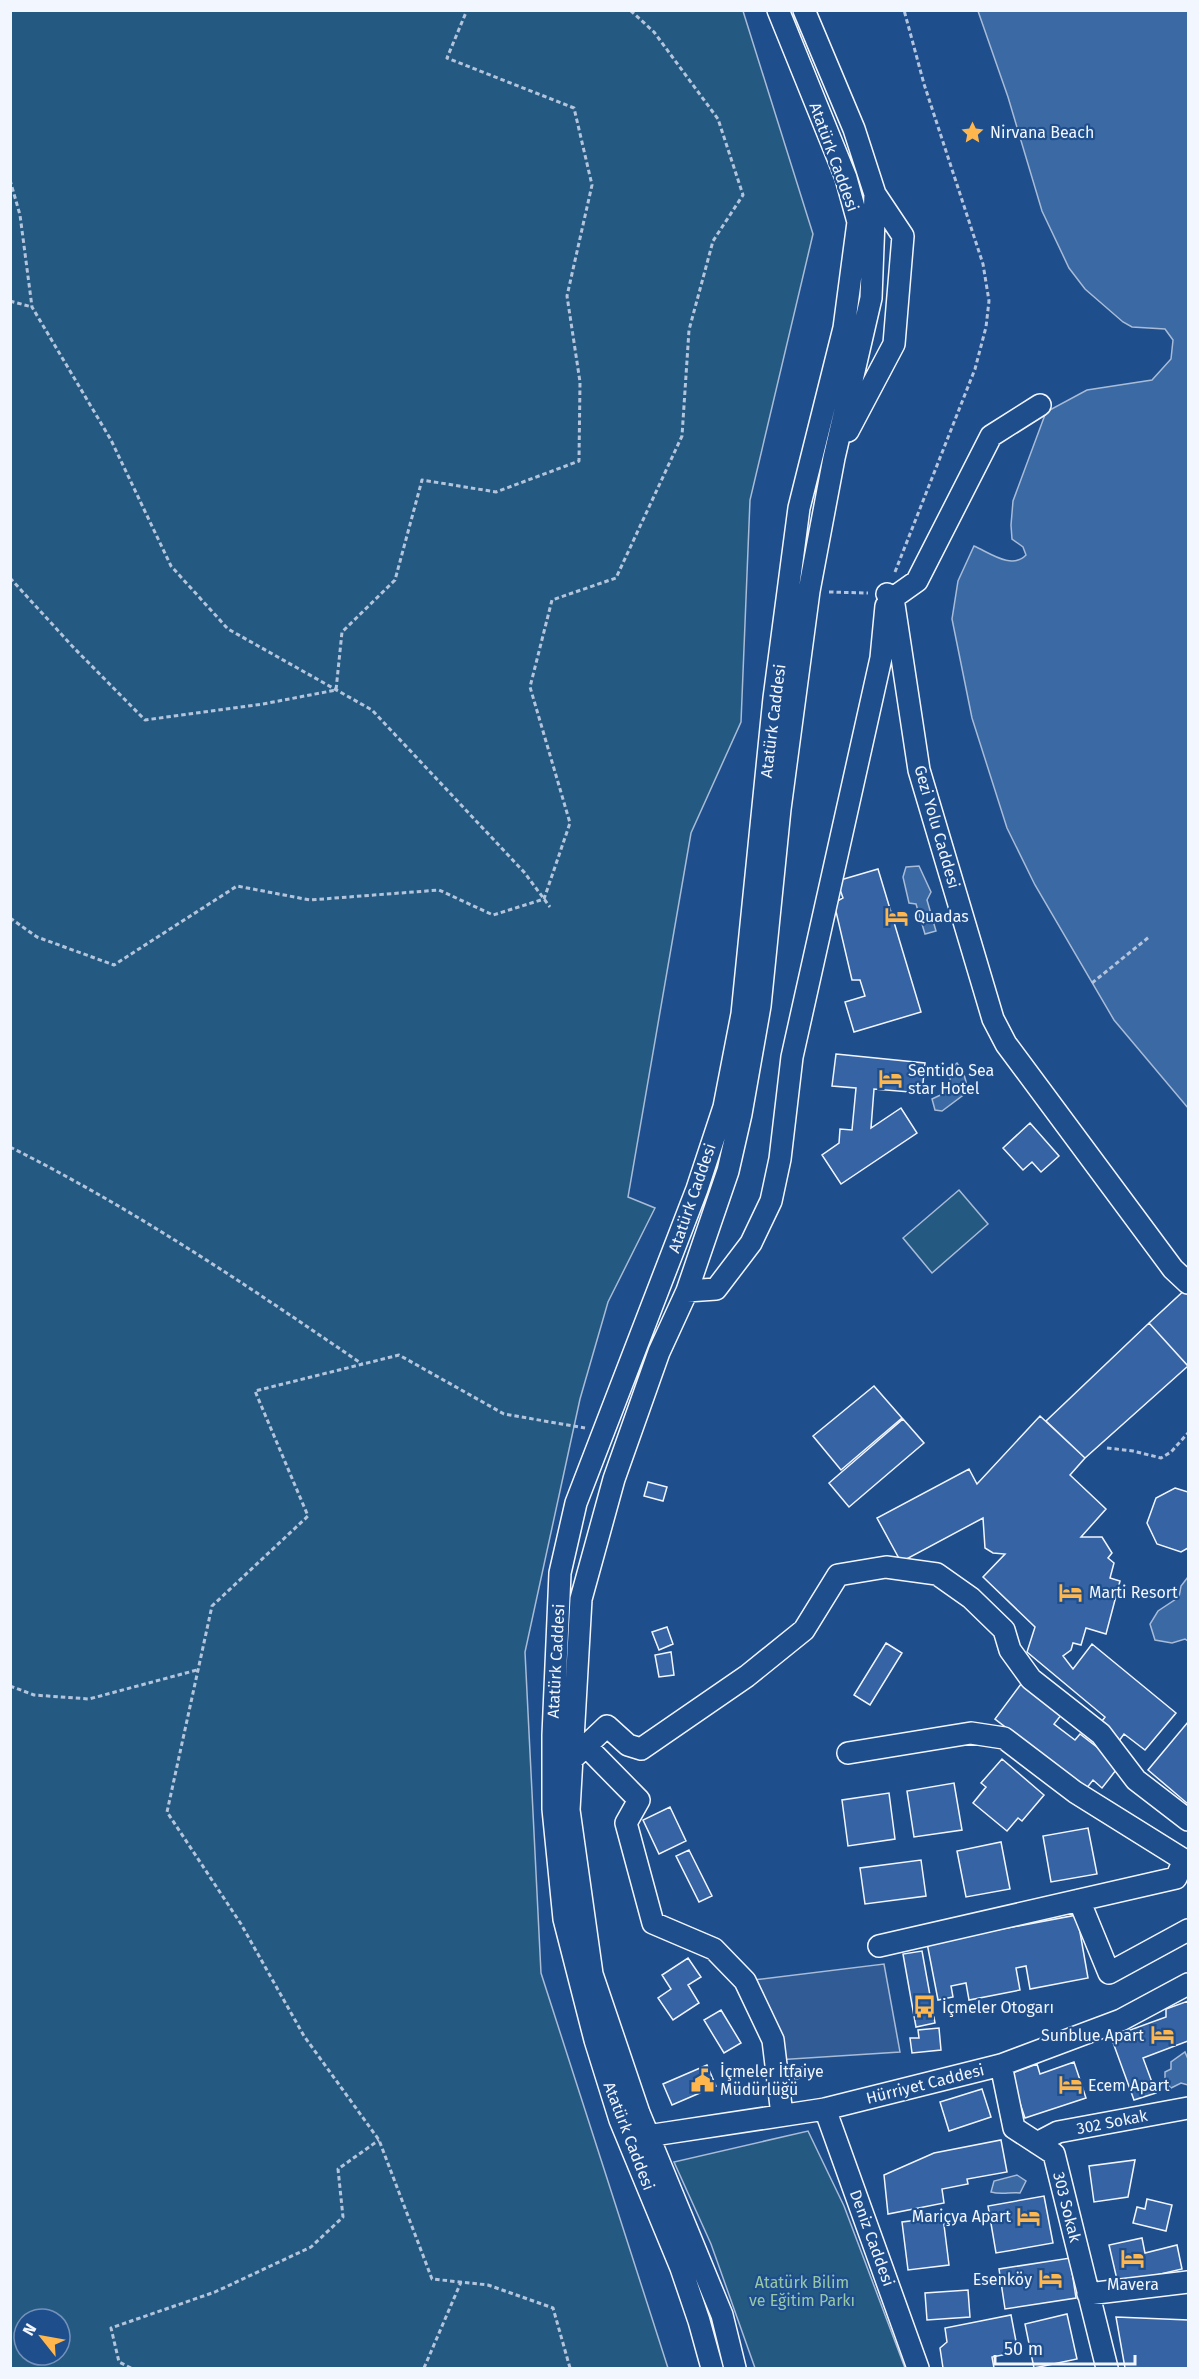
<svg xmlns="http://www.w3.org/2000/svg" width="1199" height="2379" viewBox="0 0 1199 2379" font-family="'Fira Sans',sans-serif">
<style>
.green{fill:#245a82;stroke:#a8bbd7;stroke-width:1.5;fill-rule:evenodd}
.parking{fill:#305b95;stroke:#a8bbd7;stroke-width:1.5}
.water{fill:#3b69a3;stroke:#a8bbd7;stroke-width:1.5}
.building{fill:#3563a3;stroke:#f2f6ff;stroke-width:1.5}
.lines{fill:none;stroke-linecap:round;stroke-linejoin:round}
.minor-casing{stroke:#f2f6ff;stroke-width:24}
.path{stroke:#b3c4dc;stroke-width:3;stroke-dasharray:4.5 3;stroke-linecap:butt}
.minor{stroke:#1f4e8c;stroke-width:21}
.labels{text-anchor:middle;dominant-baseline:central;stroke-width:4.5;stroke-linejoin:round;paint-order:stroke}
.poi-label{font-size:16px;fill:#f2f6ff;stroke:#1f4e8c;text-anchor:start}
.street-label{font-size:16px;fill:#f2f6ff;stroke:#1f4e8c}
.park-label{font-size:16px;fill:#97c8a6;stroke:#1f4e8c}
</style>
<rect width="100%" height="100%" fill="#1f4e8c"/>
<!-- green -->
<path class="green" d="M 11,10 L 743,11 L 813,234 L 750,500 L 741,722 L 691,833 L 628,1197 L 655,1208 L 608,1302 L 580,1399 L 525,1652 L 541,1973 L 668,2368 L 11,2368 ZM 24,2319 L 60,2319 L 60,2355 L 24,2355 Z
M 959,1190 L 988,1224 L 932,1273 L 903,1238 Z
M 808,2131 L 844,2206 L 905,2368 L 755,2368 L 711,2244 L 674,2162 Z"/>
<!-- parking -->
<path class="parking" d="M 884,1964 L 900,2052 L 776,2060 L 745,1981 Z"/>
<!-- water -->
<path class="water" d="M 978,11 L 1188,11 L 1188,1108 L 1114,1020 L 1035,885 L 1007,828 L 972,718 L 952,619 L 958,581 L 974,546 C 990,553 1012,570 1026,555 L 1023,547 L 1012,539 L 1011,525 L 1013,501 L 1046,412 L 1087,390 L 1152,380 L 1171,359 L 1173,340 L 1165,329 L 1132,327 L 1123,322 L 1085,289 L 1069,268 L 1042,211 L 1008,97 Z
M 919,866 L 931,892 L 927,900 L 936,931 L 925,934 L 916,904 L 909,903 L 903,877 L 906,867 Z
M 957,1063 C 964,1072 968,1082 966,1093 L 942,1111 L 935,1110 L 932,1099 L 947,1092 L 950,1081 L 950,1069 Z
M 1188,1577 L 1188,1641 L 1185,1639 L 1172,1643 L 1155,1640 L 1150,1624 L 1158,1611 L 1179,1597 L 1181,1586 Z
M 1185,2052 L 1188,2059 L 1188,2085 L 1181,2083 L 1171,2088 L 1165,2082 L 1165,2072 L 1171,2069 L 1171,2062 Z
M 1017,2175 L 1026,2181 L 1020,2193 C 1010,2192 1001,2195 991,2192 L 994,2181 Z"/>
<!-- building -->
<path class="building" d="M 878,869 L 921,1012 L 854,1032 L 845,1002 L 865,996 L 860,980 L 852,980 L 834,903 L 843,898 L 837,881 Z
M 836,1054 L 925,1063 L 922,1093 L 874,1089 L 871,1128 L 901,1108 L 917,1133 L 841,1184 L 822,1155 L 839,1143 L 840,1129 L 852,1130 L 856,1088 L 832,1086 Z
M 1030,1123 L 1059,1156 L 1041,1172 L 1032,1162 L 1023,1170 L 1003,1148 Z
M 1188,1287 L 1188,1366 L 1149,1323 Z
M 1149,1323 L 1188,1366 L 1085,1458 L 1046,1421 Z
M 874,1386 L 902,1418 L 841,1470 L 813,1436 Z
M 1040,1416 L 1085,1458 L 1070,1475 L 1106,1509 L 1081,1537 L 1102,1537 L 1112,1553 L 1108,1558 L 1114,1563 L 1110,1578 L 1120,1581 L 1106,1634 L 1086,1628 L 1081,1645 L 1073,1643 L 1071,1650 L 1063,1656 L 1073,1669 L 1092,1644 L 1176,1713 L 1145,1750 L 1124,1734 L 1119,1741 L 1099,1725 L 1105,1717 L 1027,1652 L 1035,1627 L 983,1577 L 1005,1554 L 993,1553 L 985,1548 L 983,1518 L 901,1562 L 877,1518 L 969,1469 L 977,1484 Z
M 903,1419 L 924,1443 L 849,1507 L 829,1483 Z
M 648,1482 L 667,1487 L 663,1501 L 644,1496 Z
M 1175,1488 L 1188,1492 L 1188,1548 L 1181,1552 L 1157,1544 L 1147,1523 L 1156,1498 Z
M 667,1627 L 673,1644 L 659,1650 L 652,1632 Z
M 886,1643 L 902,1653 L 870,1705 L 854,1695 Z
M 671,1652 L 674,1675 L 659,1677 L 655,1655 Z
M 1021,1684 L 1062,1714 L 1054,1724 L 1075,1740 L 1080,1734 L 1120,1765 L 1102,1788 L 1093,1780 L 1086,1789 L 995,1719 Z
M 1188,1722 L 1188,1804 L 1148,1770 Z
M 1002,1759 L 1044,1795 L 1022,1821 L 1018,1818 L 1007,1831 L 973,1803 L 986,1787 L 981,1783 Z
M 954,1783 L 962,1830 L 914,1837 L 907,1791 Z
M 889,1793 L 895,1839 L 848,1846 L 842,1800 Z
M 670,1807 L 686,1841 L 659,1854 L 643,1820 Z
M 1088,1828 L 1097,1874 L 1051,1882 L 1043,1836 Z
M 1001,1842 L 1010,1889 L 966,1897 L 957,1851 Z
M 689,1850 L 712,1896 L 699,1902 L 676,1856 Z
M 921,1860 L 926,1896 L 865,1904 L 860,1868 Z
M 1077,1915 L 1088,1978 L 1030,1989 L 1026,1966 L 1016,1968 L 1020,1990 L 969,2000 L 966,1983 L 951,1986 L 953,1997 L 938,2000 L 927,1943 Z
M 922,1951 L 935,2023 L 916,2027 L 903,1954 Z
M 688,1958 L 701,1977 L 688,1985 L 699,2003 L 673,2020 L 658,1998 L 671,1989 L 662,1975 Z
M 1188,2001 L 1188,2041 L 1143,2058 L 1156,2093 L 1134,2100 L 1111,2037 L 1166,2017 L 1166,2009 Z
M 721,2010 L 741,2043 L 724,2053 L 704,2020 Z
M 939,2028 L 941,2050 L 912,2053 L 910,2038 L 919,2038 L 918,2030 Z
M 1074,2062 L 1086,2098 L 1025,2118 L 1010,2074 L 1037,2064 L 1040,2074 Z
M 707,2065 L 716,2086 L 672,2105 L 663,2084 Z
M 804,2067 L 806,2077 L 795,2079 L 795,2068 Z
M 982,2089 L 991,2117 L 949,2131 L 940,2102 Z
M 1001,2140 L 1007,2172 L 967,2179 L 968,2184 L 942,2189 L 944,2203 L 888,2214 L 884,2175 L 934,2153 Z
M 1135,2160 L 1128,2197 L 1094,2202 L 1089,2166 Z
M 1044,2196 L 1053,2243 L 996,2253 L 988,2206 Z
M 1147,2199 L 1172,2205 L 1166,2231 L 1133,2223 L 1137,2207 L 1145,2209 Z
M 943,2217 L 949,2265 L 908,2270 L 902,2222 Z
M 1142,2238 L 1145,2253 L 1177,2245 L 1182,2269 L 1118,2284 L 1109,2245 Z
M 1070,2258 L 1076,2298 L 1005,2309 L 999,2269 Z
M 968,2290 L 970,2317 L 927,2320 L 925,2293 Z
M 1067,2314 L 1077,2359 L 1034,2368 L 1025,2324 Z
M 1011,2315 L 1018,2352 L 992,2357 L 994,2368 L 943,2368 L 940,2348 L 947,2342 L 945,2328 Z
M 1116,2317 L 1188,2320 L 1188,2368 L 1125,2368 Z"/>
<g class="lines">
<defs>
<path id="minor" d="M 848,431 L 894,344 L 903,236 L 875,194
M 887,594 L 893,598 L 919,770 L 993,1019 L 1006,1044 L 1173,1269 L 1188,1283
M 893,598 L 917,581 L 991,436 L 1040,405
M 687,1291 L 716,1289 L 751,1243 L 771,1201 L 780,1159 L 792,1057 L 881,658 L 886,606
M 586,1746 L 639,1800 L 626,1823 L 653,1923 L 714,1949 L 745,1981 L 773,2040 L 782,2115
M 848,1753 L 971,1733 L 1004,1738 L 1075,1792 L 1184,1860 L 1176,1878 L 879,1946
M 571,1760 L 607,1726 L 628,1745 L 641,1749 L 747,1676 L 804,1630 L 838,1575 L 886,1567 L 937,1574 L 971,1598 L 1004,1630 L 1010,1650 L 1031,1679 L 1101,1734 L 1136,1780 L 1188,1820
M 1079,1900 L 1109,1973 L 1188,1930
M 1001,2065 L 1014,2128 L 1054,2154 L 1107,2368
M 825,2109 L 918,2368
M 647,2136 L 825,2109 L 1001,2065 L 1121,2020 L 1188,1984
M 1037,2143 L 1058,2132 L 1188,2108
M 1088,2294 L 1188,2282
M 712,2368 L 699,2321 L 681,2268 L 620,2120 L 595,2040 L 564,1919 L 553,1809 L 553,1735 L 560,1573 L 576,1503 L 697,1189 L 724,1107 L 742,1014 L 774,698 L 799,508 L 844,328 L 858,222 L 846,178 L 778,10
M 735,2368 L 722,2315 L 639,2113 L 592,1974 L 569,1810 L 581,1599 L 614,1479 L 659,1352 L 687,1291 L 728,1171 L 741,1114 L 760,1006 L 780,809 L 809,591 L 834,458 L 871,298 L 875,194 L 854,129 L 804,10"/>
</defs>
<!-- minor casing -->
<use href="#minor" class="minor-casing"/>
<!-- path -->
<path class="path" d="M 10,180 L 20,215 L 32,307 L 111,440 L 171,566 L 228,629 L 372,710 L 524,872 L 550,907
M 10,301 L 32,307
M 895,572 L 975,369 L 986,327 L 989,301 L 983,264 L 924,84 L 904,10
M 10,578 L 74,648 L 145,720 L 263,704 L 336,690 L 342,632 L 395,580 L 422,480 L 496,492 L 579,461 L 580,382 L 567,296 L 592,185 L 574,108 L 447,58 L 467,10
M 829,592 L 868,593
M 10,918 L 37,937 L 114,965 L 237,886 L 310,900 L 439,890 L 493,915 L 544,899 L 570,823 L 530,687 L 552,600 L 616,578 L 682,436 L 689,330 L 713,241 L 743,195 L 718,119 L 654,32 L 630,10
M 1092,983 L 1149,937
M 10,1147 C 134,1209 248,1286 362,1364
M 1107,1448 L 1133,1451 L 1161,1458 L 1171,1452 L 1188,1433
M 10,1686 L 34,1695 L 89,1699 L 197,1670
M 131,2368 L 119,2362 L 111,2328 L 215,2292 L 311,2247 L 343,2217 L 338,2169 L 379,2140
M 424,2368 L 461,2282
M 570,2368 L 553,2308 L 488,2285 L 432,2279 L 379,2140 L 304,2036 L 241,1924 L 167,1812 L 212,1606 L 308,1516 L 255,1391 L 399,1355 L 504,1414 L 585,1428"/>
<!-- minor -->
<use href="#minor" class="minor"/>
</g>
<!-- icons -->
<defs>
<symbol id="sight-bare" viewBox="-9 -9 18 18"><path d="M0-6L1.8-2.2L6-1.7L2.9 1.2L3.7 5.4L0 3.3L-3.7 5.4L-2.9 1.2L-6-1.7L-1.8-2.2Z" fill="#ffb74d" stroke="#1f4e8c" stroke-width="2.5" paint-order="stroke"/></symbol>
<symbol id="hotel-bare" viewBox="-9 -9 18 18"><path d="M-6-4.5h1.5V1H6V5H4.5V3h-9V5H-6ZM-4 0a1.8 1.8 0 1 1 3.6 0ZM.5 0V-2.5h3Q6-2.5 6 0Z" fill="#ffb74d" stroke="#1f4e8c" stroke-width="2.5" paint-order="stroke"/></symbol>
<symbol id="bus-bare" viewBox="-9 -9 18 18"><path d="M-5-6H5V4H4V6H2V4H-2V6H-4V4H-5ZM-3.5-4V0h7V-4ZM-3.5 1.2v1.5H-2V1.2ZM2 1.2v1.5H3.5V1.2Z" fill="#ffb74d" stroke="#1f4e8c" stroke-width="2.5" paint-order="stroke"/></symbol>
<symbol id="civic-bare" viewBox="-9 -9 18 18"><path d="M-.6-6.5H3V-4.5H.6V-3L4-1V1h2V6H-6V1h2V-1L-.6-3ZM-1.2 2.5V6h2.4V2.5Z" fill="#ffb74d" stroke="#1f4e8c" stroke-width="2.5" paint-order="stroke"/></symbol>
</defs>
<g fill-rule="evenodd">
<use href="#sight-bare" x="956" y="116" width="33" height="33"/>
<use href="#hotel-bare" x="880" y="900" width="33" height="33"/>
<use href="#hotel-bare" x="874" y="1062" width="33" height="33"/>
<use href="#hotel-bare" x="1054" y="1576" width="33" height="33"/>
<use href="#bus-bare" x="908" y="1990" width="33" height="33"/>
<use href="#hotel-bare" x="1146" y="2018" width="33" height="33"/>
<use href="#civic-bare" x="686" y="2064" width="33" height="33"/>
<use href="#hotel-bare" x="1054" y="2068" width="33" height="33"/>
<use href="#hotel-bare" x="1012" y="2200" width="33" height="33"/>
<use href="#hotel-bare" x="1116" y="2242" width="33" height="33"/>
<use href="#hotel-bare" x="1034" y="2262" width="33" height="33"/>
</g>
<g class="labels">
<!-- poi labels -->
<g class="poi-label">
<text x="990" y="132">Nirvana Beach</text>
<text x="914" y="916">Quadas</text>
<text x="908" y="1070">Sentido Sea<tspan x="908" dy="18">star Hotel</tspan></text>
<text x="1089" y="1592">Marti Resort</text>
<text x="942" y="2007">İçmeler Otogarı</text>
<text x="1144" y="2035" text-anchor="end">Sunblue Apart</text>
<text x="720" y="2071">İçmeler İtfaiye<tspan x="720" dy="18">Müdürlüğü</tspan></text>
<text x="1088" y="2085">Ecem Apart</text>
<text x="1011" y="2216" text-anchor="end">Mariçya Apart</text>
<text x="1032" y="2279" text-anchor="end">Esenköy</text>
<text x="1133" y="2284" text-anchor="middle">Mavera</text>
</g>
<!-- street labels -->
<g class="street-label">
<text transform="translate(834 157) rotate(70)">Atatürk Caddesi</text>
<text transform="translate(773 721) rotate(-83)">Atatürk Caddesi</text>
<text transform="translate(937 827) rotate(74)">Gezi Yolu Caddesi</text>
<text transform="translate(692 1198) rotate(-71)">Atatürk Caddesi</text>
<text transform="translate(556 1661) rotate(-87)">Atatürk Caddesi</text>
<text transform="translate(925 2084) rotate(-14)">Hürriyet Caddesi</text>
<text transform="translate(1112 2122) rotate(-11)">302 Sokak</text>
<text transform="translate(629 2136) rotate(69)">Atatürk Caddesi</text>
<text transform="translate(1067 2207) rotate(76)">303 Sokak</text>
<text transform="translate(872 2238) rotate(70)">Deniz Caddesi</text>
</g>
<!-- park labels -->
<g class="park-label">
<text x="802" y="2282">Atatürk Bilim<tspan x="802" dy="18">ve Eğitim Parkı</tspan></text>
</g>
</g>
<!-- border -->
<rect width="1199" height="2379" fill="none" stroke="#f2f6ff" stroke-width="24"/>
<!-- north arrow -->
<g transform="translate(42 2337) rotate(301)"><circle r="28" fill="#1f4e8c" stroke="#7391ba" stroke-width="1.5"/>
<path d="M0-4.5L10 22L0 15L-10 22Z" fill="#ffb74d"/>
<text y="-9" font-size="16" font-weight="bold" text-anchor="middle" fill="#f2f6ff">N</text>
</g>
<!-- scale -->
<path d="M995 2355v9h140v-9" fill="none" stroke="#f2f6ff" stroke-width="3"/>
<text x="1004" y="2355" font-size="18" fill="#f2f6ff" stroke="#1f4e8c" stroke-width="4.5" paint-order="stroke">50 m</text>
</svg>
